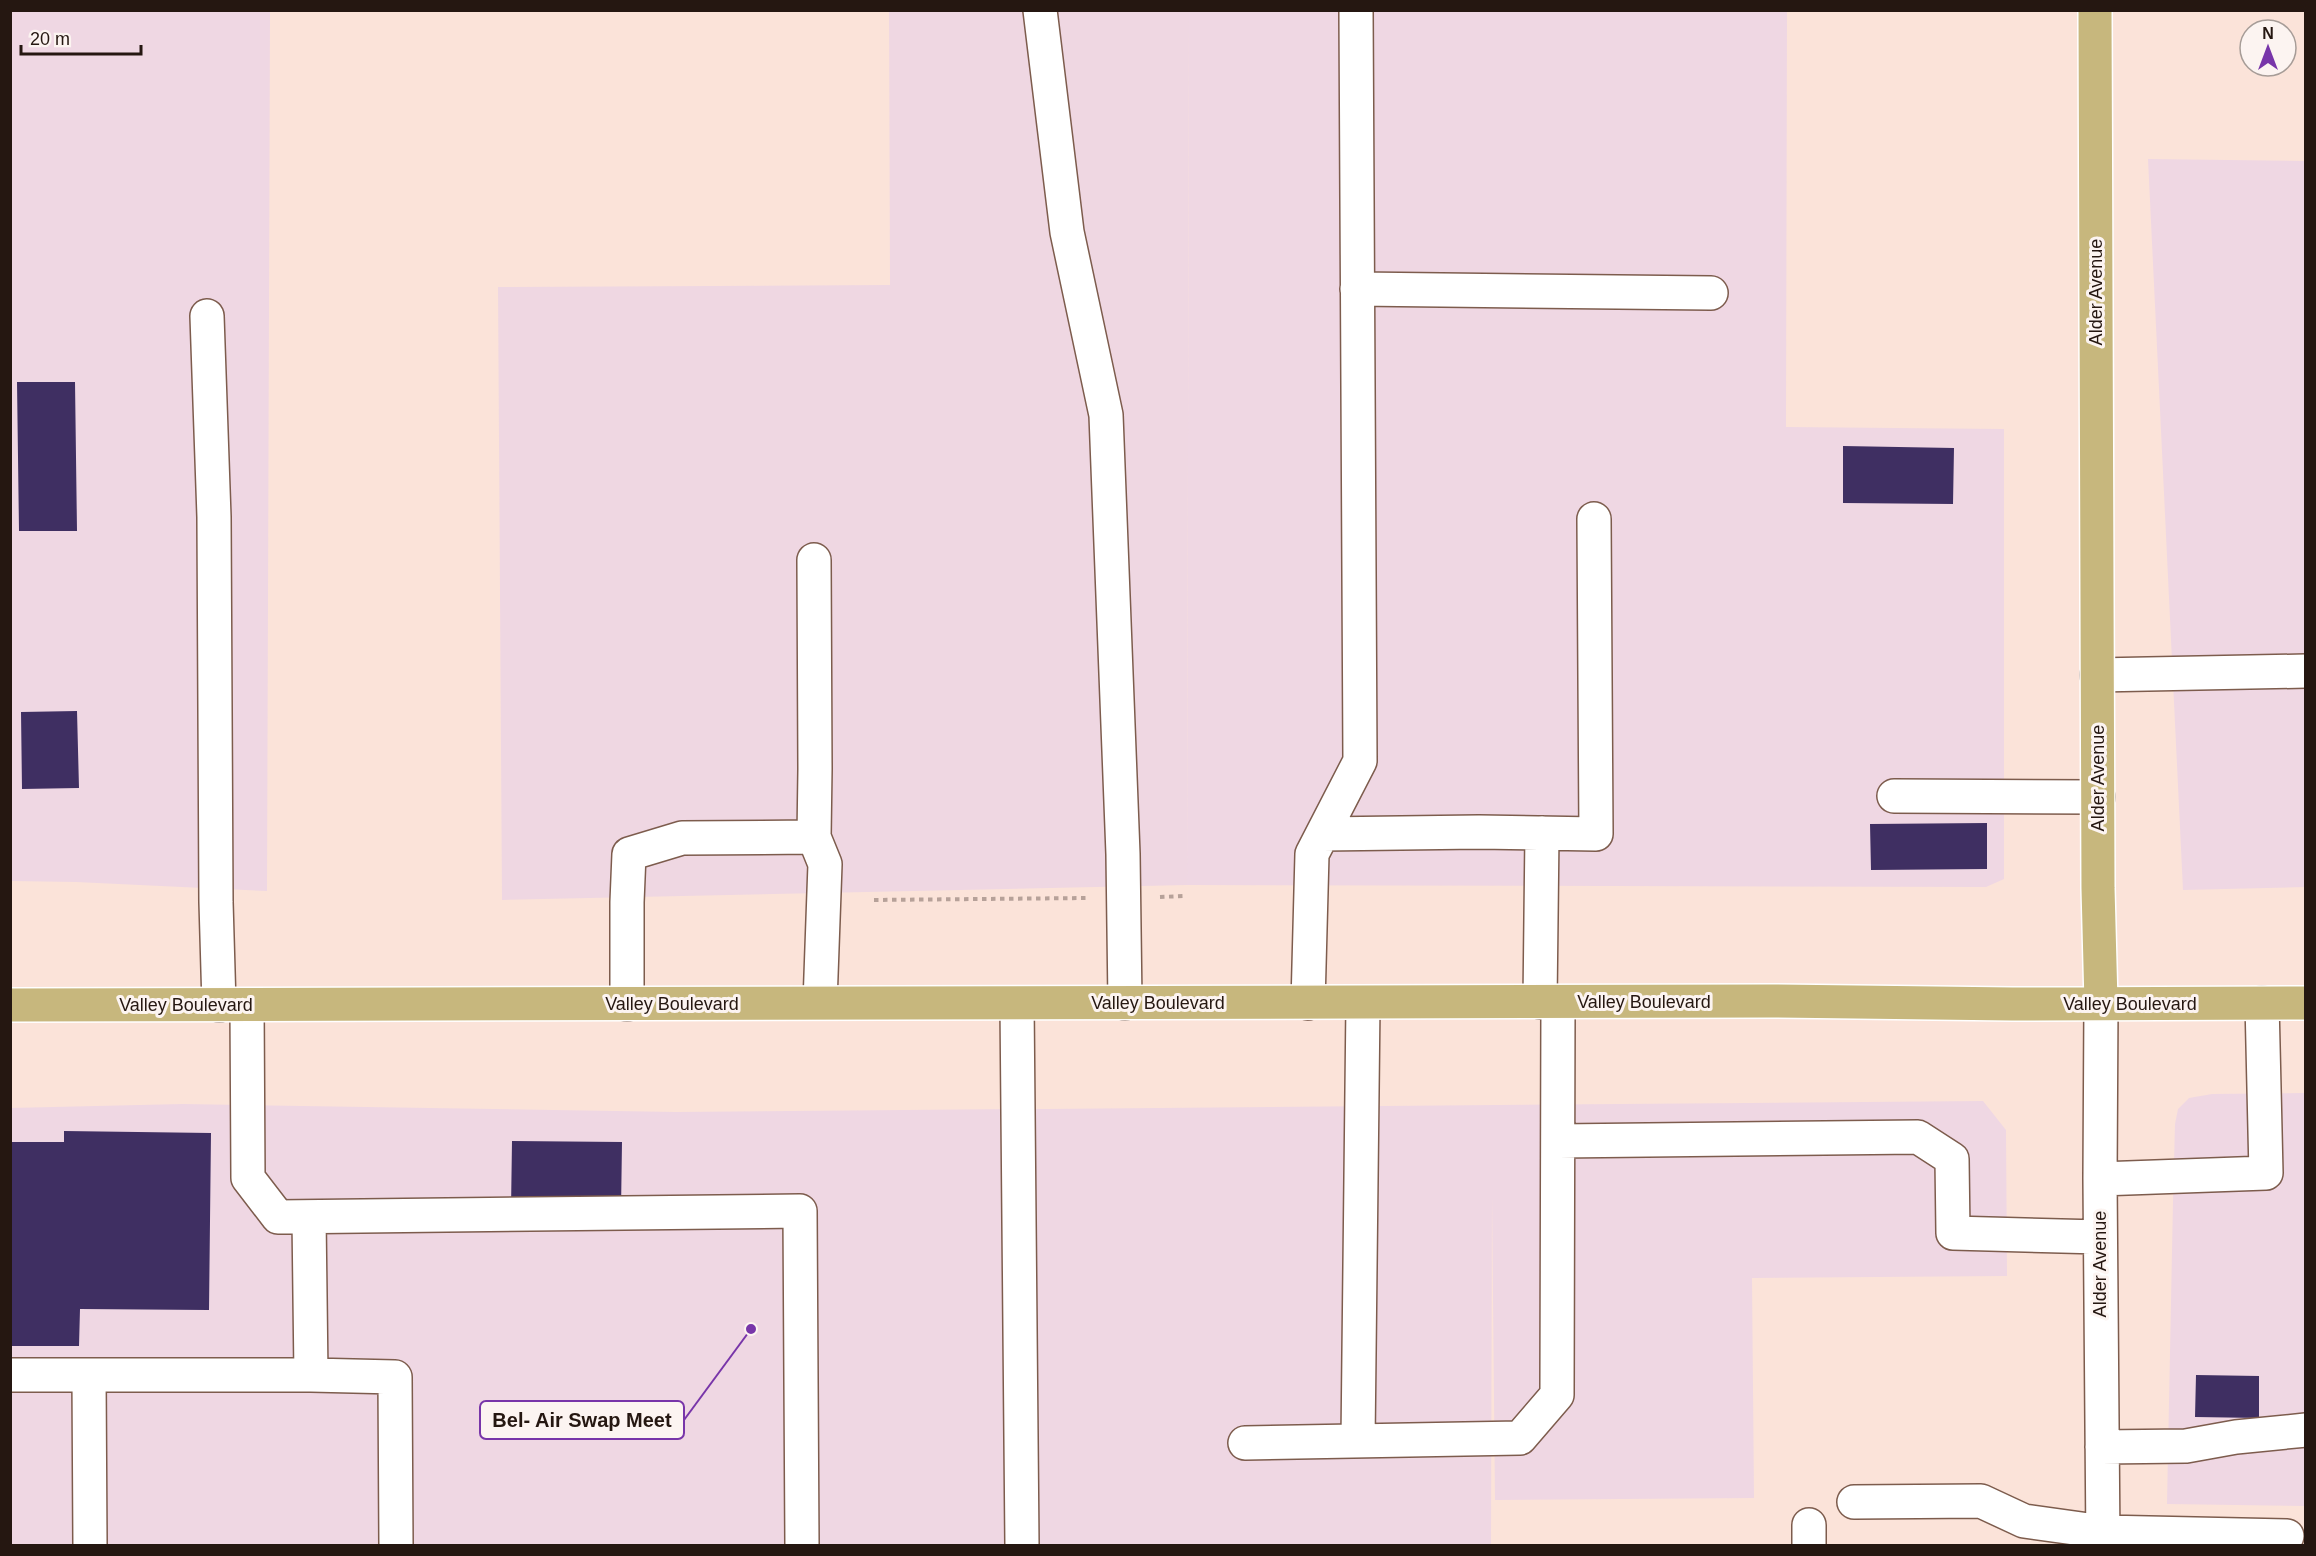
<svg xmlns="http://www.w3.org/2000/svg" width="2316" height="1556" viewBox="0 0 2316 1556" font-family="Helvetica,sans-serif">
<style>
.commercial{fill:#efd7e3}
.industrial{fill:#efd7e2}
.building{fill:#3f2f62}
.lines{fill:none;stroke-linecap:round;stroke-linejoin:round}
.minor-casing{stroke:#7d5c4d;stroke-width:36}
.major-casing{stroke:#fff;stroke-width:36}
.path{stroke:#b6a199;stroke-width:4;stroke-dasharray:4.5 4.5;stroke-linecap:butt}
.minor{stroke:#fff;stroke-width:33}
.major{stroke:#c7b77d;stroke-width:33}
.labels{text-anchor:middle;dominant-baseline:central;stroke-width:6;stroke-linejoin:round;paint-order:stroke}
.street-label{font-size:18px;fill:#251711;stroke:#fcf4f1}
.leader{fill:none;stroke:#7835a9;stroke-width:2}
.callout-dot{fill:#7835a9;stroke:#fcf4f1;stroke-width:2}
.callout{fill:#fcf4f1;stroke:#7835a9;stroke-width:2}
.callout-label{font-size:20px;text-anchor:middle;font-weight:bold;fill:#251711}
</style>
<rect width="100%" height="100%" fill="#fbe3d9"/>
<!-- commercial -->
<path class="commercial" d="M 10,11 L 270,11 L 267,891 L 76,882 L 11,881 Z
M 1189,11 L 1787,11 L 1786,427 L 2004,429 L 2004,879 L 1986,887 L 1187,885 Z
M 2148,159 L 2305,161 L 2305,887 L 2183,890 Z
M 2305,1093 L 2305,1506 L 2167,1504 L 2173,1202 L 2175,1124 L 2178,1109 L 2189,1098 L 2212,1094 Z
M 1983,1101 L 2006,1130 L 2007,1276 L 1752,1278 L 1754,1498 L 1495,1500 L 1492,1194 L 1491,1545 L 11,1545 L 10,1108 L 183,1104 L 676,1112 Z"/>
<!-- industrial -->
<path class="industrial" d="M 889,11 L 1189,11 L 1187,885 L 502,900 L 498,287 L 890,285 Z"/>
<!-- building -->
<path class="building" d="M 17,382 L 75,382 L 77,531 L 19,531 Z
M 1843,446 L 1954,448 L 1953,504 L 1843,503 Z
M 77,711 L 79,788 L 22,789 L 21,712 Z
M 1987,823 L 1987,869 L 1871,870 L 1870,824 Z
M 64,1131 L 211,1133 L 209,1310 L 80,1309 L 79,1346 L 10,1346 L 10,1142 L 64,1142 Z
M 512,1141 L 622,1142 L 621,1210 L 511,1209 Z
M 2196,1375 L 2259,1376 L 2259,1418 L 2195,1417 Z"/>
<g class="lines">
<defs>
<path id="minor" d="M 1040,10 L 1067,232 L 1106,415 L 1123,854 L 1125,1003
M 1357,289 L 1711,293
M 207,316 L 214,517 L 216,902 L 219,1005
M 814,560 L 815,769 L 814,837
M 2097,675 L 2306,671
M 1894,796 L 2098,797
M 1323,834 L 1479,832 L 1596,834 L 1594,519
M 1540,1002 L 1542,833
M 1017,1003 L 1022,1546
M 1308,1003 L 1312,854 L 1360,761 L 1356,10
M 2101,1003 L 2100,1179 L 2103,1546
M 627,1004 L 627,902 L 629,854 L 682,838 L 814,837 L 825,864 L 820,1003
M 247,1005 L 248,1178 L 278,1217 L 800,1211 L 802,1546
M 1559,1141 L 1918,1137 L 1952,1159 L 1953,1233 L 2100,1237
M 2100,1179 L 2266,1173 L 2262,1003
M 10,1375 L 311,1375 L 309,1217
M 89,1375 L 90,1546
M 311,1375 L 395,1377 L 396,1546
M 1358,1441 L 1363,1003
M 1245,1443 L 1520,1438 L 1557,1395 L 1558,1002
M 2102,1447 L 2186,1446 L 2236,1437 L 2306,1430
M 1854,1502 L 1981,1501 L 2024,1521 L 2103,1532 L 2287,1536
M 1809,1525 L 1809,1546"/>
<path id="major" d="M 2095,10 L 2098,888 L 2101,1003
M 10,1005 L 1771,1001 L 2012,1004 L 2306,1003"/>
</defs>
<!-- minor casing -->
<use href="#minor" class="minor-casing"/>
<!-- major casing -->
<use href="#major" class="major-casing"/>
<!-- path -->
<path class="path" d="M 1160,897 L 1184,896
M 874,900 L 1086,898"/>
<!-- minor -->
<use href="#minor" class="minor"/>
<!-- major -->
<use href="#major" class="major"/>
</g>
<g class="labels">
<!-- street labels -->
<g class="street-label">
<text transform="translate(2096 292) rotate(-90)">Alder Avenue</text>
<text transform="translate(2098 778) rotate(-90)">Alder Avenue</text>
<text x="1644" y="1002">Valley Boulevard</text>
<text x="1158" y="1003">Valley Boulevard</text>
<text x="672" y="1004">Valley Boulevard</text>
<text x="2130" y="1004">Valley Boulevard</text>
<text x="186" y="1005">Valley Boulevard</text>
<text transform="translate(2100 1264) rotate(-90)">Alder Avenue</text>
</g>
</g>
<!-- callouts -->
<path class="leader" d="M751 1329L684 1420"/>
<circle class="callout-dot" cx="751" cy="1329" r="6"/>
<rect class="callout" x="480" y="1401" width="204" height="38" rx="6"/>
<g class="callout-label">
<text x="582" y="1427">Bel- Air Swap Meet</text>
</g>
<!-- border -->
<rect width="2316" height="1556" fill="none" stroke="#251711" stroke-width="24"/>
<!-- north arrow -->
<g transform="translate(2268 48)"><circle r="28" fill="#fcf4f1" stroke="#a69c97" stroke-width="1.5"/>
<path d="M0-4.5L10 22L0 15L-10 22Z" fill="#7835a9"/>
<text y="-9" font-size="16" font-weight="bold" text-anchor="middle" fill="#251711">N</text>
</g>
<!-- scale -->
<path d="M21 45v9h120v-9" fill="none" stroke="#251711" stroke-width="3"/>
<text x="30" y="45" font-size="18" fill="#251711" stroke="#fcf4f1" stroke-width="4.5" paint-order="stroke">20 m</text>
</svg>
